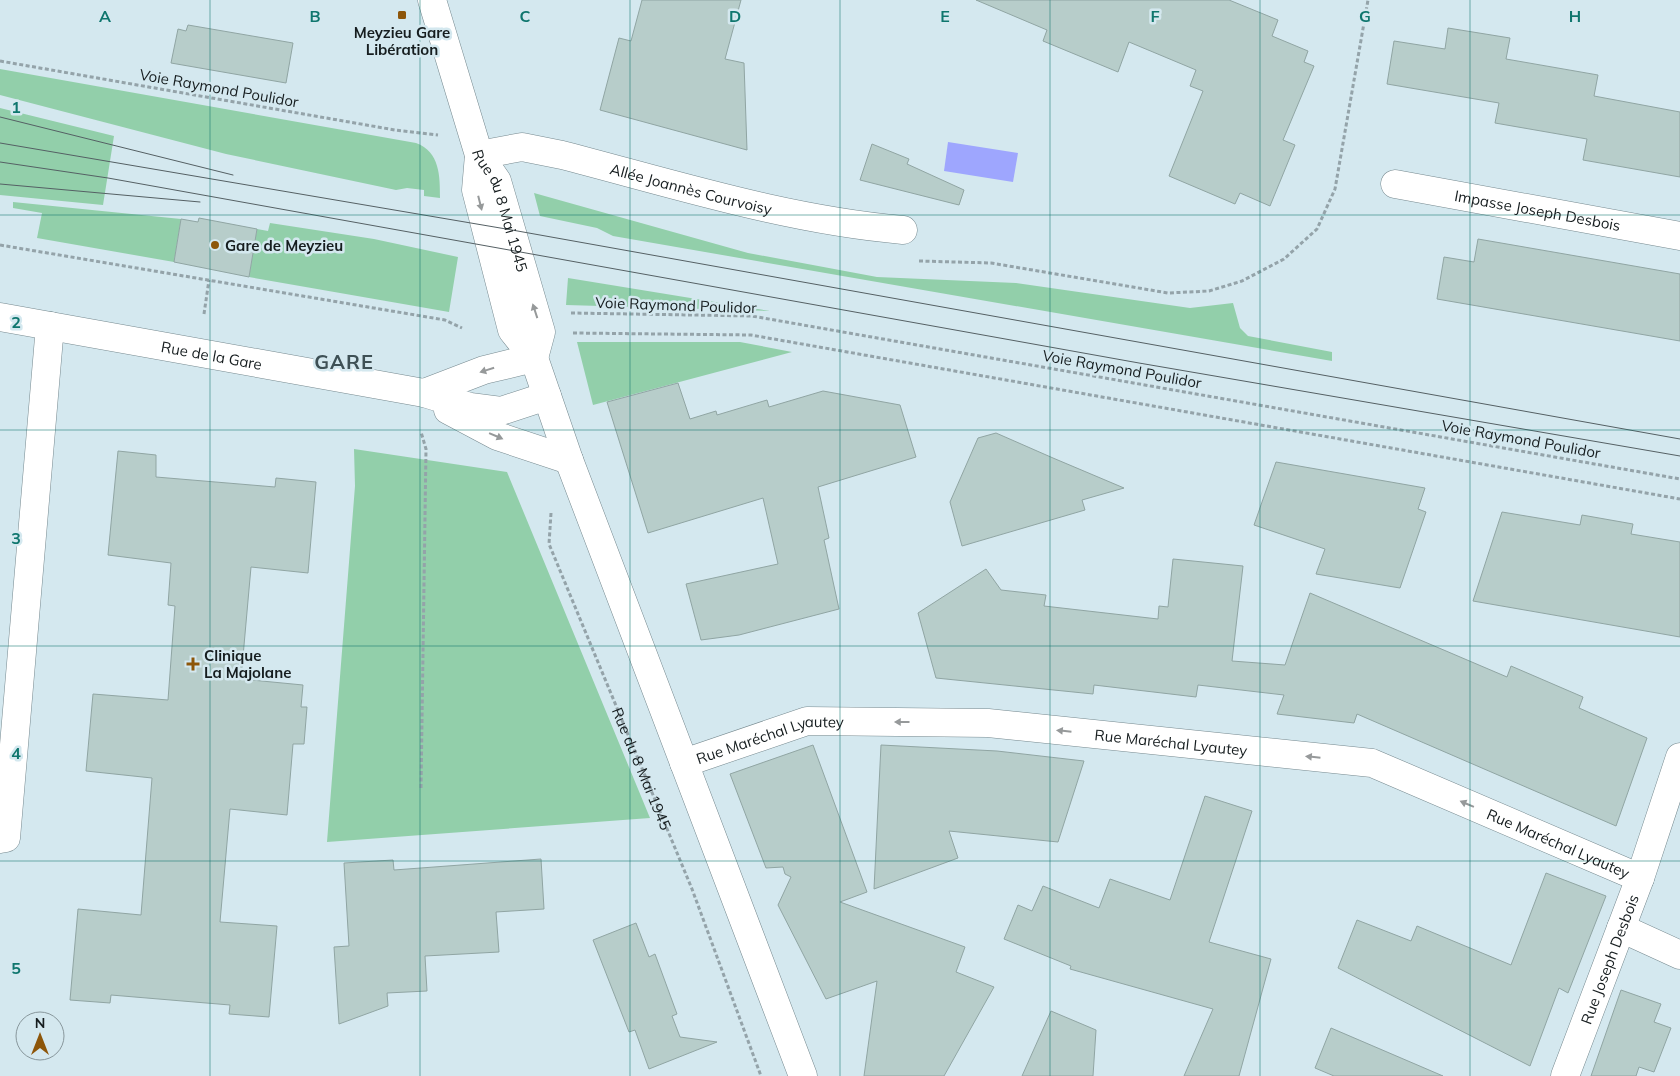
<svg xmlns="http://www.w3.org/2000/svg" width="1680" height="1076" viewBox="0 0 1680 1076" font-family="Mulish,sans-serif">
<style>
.green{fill:#92cfaa}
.water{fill:#9ea6fe}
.building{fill:#b7cdca;stroke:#90a5a3}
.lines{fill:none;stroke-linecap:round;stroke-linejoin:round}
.minor-casing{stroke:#76898f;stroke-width:29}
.path{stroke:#94a3a9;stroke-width:3;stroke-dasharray:4 2.5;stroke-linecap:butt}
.minor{stroke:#fff;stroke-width:28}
.tram{stroke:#556064;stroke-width:1}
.oneway{fill:#96999a}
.grid{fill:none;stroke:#0f766e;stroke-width:1;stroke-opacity:0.55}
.poi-dot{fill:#8d560a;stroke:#d4e8ef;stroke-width:2}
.labels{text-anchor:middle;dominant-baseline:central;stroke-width:5;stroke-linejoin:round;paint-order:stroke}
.poi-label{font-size:15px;font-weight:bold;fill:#161d1f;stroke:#d4e8ef;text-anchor:start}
.street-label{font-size:15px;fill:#161d1f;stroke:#d4e8ef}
.district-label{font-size:20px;font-weight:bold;letter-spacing:1px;fill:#3e5055;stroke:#d4e8ef}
.grid-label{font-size:16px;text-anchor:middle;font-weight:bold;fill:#0f766e;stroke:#d4e8ef;stroke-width:5;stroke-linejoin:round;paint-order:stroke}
</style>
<rect width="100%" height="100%" fill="#d4e8ef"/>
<!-- green -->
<path class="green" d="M 0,69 L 416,143 C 440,152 440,176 440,198 L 424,196 L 424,190 L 407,188 L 396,190 L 226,154 L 0,95 Z
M 0,108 L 114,136 L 103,205 L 0,195 Z
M 534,193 L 748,253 L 877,277 L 1016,283 L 1190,308 L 1233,303 L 1240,328 L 1248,336 L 1332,352 L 1332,361 L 613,236 L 597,228 L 540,216 Z
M 13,202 L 181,219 L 174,262 L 37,238 L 42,213 L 13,208 Z
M 270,223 L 374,239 L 458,257 L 449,312 L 249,277 L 257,229 L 268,231 Z
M 568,278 L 770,311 L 566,305 Z
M 577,342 L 740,342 L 792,352 L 593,405 Z
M 354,449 L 507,472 L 650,818 L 327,842 L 355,486 Z"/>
<!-- water -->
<path class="water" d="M 948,142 L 1018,153 L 1013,182 L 944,171 Z"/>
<!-- building -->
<path class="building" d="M 642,0 L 741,0 L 725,59 L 744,63 L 747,150 L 600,110 L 619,38 L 631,41 Z
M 976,0 L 1229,0 L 1278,20 L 1272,36 L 1308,51 L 1304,62 L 1314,66 L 1283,140 L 1295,145 L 1270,206 L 1240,193 L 1235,204 L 1169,176 L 1203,91 L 1190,86 L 1196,70 L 1129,42 L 1118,72 L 1043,41 L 1047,30 Z
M 188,25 L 293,43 L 286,83 L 171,63 L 178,29 L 186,31 Z
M 1448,28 L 1510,38 L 1506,59 L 1598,75 L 1594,96 L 1680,112 L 1680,177 L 1583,160 L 1587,139 L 1495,123 L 1499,103 L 1387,84 L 1394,41 L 1445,49 Z
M 872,144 L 909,159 L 907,164 L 964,190 L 959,205 L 860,180 Z
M 199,218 L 257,229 L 249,277 L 174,262 L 181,219 L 198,222 Z
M 1478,239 L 1680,274 L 1680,341 L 1437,299 L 1444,257 L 1474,262 Z
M 678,383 L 690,419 L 716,411 L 717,415 L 767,400 L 769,407 L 823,391 L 900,405 L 916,457 L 818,487 L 829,538 L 824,540 L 839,609 L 739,635 L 701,640 L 686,584 L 778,564 L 763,498 L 648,533 L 607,402 Z
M 996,433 L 1053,458 L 1124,488 L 1082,500 L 1085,510 L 962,546 L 950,502 L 978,438 Z
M 118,451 L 156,455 L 156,477 L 275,487 L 276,478 L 316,482 L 308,573 L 251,567 L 241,679 L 303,685 L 301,707 L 307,707 L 304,744 L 293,744 L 287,815 L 230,809 L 220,922 L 277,926 L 269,1017 L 229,1014 L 230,1005 L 111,995 L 110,1003 L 70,1000 L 78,909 L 141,915 L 152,778 L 86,771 L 93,694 L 168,700 L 175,606 L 168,605 L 171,563 L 108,555 Z
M 1276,462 L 1425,488 L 1418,509 L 1426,512 L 1400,588 L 1316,574 L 1325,549 L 1254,525 Z
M 1502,512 L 1580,525 L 1582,515 L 1633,524 L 1631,534 L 1680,542 L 1680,637 L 1473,601 Z
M 1173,559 L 1243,566 L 1232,661 L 1285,665 L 1310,593 L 1507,677 L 1511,666 L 1583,697 L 1579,708 L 1647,738 L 1616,826 L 1357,714 L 1354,723 L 1277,714 L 1284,695 L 1198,685 L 1196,697 L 1094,685 L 1093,694 L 936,678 L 918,613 L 986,569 L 1001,590 L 1046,595 L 1044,606 L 1158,619 L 1159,606 L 1168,607 Z
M 813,745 L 867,892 L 840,902 L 965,947 L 956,972 L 994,987 L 944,1076 L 864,1076 L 877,981 L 826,999 L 778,905 L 791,877 L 785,874 L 783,867 L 766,868 L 730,774 Z
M 881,745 L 997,751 L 1084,761 L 1058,842 L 949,831 L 958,858 L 874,889 Z
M 1205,796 L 1252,811 L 1209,942 L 1271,959 L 1239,1076 L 1184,1076 L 1213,1009 L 1070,969 L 1071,966 L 1004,939 L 1018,905 L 1032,911 L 1043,886 L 1099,908 L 1110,879 L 1170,900 Z
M 541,859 L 544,909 L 496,912 L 499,952 L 425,956 L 427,991 L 387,993 L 388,1006 L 339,1024 L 334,947 L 349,946 L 344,863 L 393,860 L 394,870 Z
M 1546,873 L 1606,896 L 1568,993 L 1559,988 L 1530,1066 L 1338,968 L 1357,920 L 1411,941 L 1417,926 L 1511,965 Z
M 636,923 L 649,957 L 655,954 L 677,1014 L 672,1016 L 680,1037 L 717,1042 L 649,1069 L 635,1030 L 629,1032 L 593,940 Z
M 1621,990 L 1661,1004 L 1654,1022 L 1671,1028 L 1654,1072 L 1639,1067 L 1636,1076 L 1591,1076 Z
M 1051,1011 L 1096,1030 L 1093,1076 L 1022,1076 Z
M 1331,1028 L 1443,1076 L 1334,1076 L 1315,1068 Z"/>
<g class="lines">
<defs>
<g id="minor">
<path id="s2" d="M 432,0 L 479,155 L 497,181 L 541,332 L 534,358"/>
<path d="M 479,155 L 476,190 L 512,330 L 534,358 L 569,460 L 803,1076"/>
<path id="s3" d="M 479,155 L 522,147 L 562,155 C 674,184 787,220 903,230"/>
<path id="s4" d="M 1395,184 L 1680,236"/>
<path id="s5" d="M 0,317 L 424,393 L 470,407 L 501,411 L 547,396"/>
<path d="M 424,393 L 484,370 L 534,358"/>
<path d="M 448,410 L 497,436 L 569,460"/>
<path id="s6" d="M 684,763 L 807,721 L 988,723 L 1372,763 L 1640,878"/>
<path d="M 0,839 L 6,838 L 50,326"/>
<path d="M 1621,928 L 1680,955"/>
<path id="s7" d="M 1565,1076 L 1640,878 L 1680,757"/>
</g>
</defs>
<!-- minor casing -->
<use href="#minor" class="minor-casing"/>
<!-- path -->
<g class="path">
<path d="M 0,61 L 395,130 L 438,135"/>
<path d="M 0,245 L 445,320 L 462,328"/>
<path d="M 919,261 L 991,263 L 1168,293 L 1209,291 L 1242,281 L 1284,259 L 1317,229 L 1335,189 L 1368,0"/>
<path d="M 571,313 L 752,316 L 1680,479"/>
<path d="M 204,314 L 209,280"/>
<path d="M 573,333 L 751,335 L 1680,499"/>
<path id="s1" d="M 551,513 L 549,544 L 692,889 L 761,1076"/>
<path d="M 421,788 L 426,449 L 421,432"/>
</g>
<!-- minor -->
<use href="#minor" class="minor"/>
<!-- tram -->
<path class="tram" d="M 0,117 L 233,175
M 0,143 L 512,230 L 1680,439
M 0,162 L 108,178 L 1139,363 L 1680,456
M 0,184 L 200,202"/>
</g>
<!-- one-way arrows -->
<defs><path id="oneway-solid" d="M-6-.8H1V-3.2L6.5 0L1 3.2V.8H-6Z" transform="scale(1.25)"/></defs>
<g class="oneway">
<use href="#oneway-solid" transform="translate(480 203) rotate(76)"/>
<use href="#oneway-solid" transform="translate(535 311) rotate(-108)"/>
<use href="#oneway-solid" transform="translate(487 370) rotate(162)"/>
<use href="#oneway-solid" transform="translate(496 436) rotate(23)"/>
<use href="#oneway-solid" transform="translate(902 722) rotate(-180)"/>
<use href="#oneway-solid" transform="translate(1064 731) rotate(-174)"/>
<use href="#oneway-solid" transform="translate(1313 757) rotate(-174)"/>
<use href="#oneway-solid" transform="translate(1467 804) rotate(-157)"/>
</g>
<!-- grid -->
<path class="grid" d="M 210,0 L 210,1076M 420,0 L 420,1076M 630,0 L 630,1076M 840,0 L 840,1076M 1050,0 L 1050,1076M 1260,0 L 1260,1076M 1470,0 L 1470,1076M 0,215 L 1680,215M 0,430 L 1680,430M 0,646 L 1680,646M 0,861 L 1680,861"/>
<!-- markers -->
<g class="poi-dot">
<rect x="397" y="10" width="10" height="10" rx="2.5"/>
<circle cx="215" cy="245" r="5"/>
<path d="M190.5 656.5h5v5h5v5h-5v5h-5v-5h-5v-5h5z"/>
</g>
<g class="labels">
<!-- poi labels -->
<g class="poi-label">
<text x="402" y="32" text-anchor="middle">Meyzieu Gare<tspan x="402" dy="17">Libération</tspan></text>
<text x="225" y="245">Gare de Meyzieu</text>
<text x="204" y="655">Clinique<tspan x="204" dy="17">La Majolane</tspan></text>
</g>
<!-- street labels -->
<g class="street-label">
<text transform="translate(219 88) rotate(10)">Voie Raymond Poulidor</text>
<text stroke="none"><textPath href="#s3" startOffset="218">Allée Joannès Courvoisy</textPath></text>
<text stroke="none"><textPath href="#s4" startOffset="145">Impasse Joseph Desbois</textPath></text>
<text stroke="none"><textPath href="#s2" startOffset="222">Rue du 8 Mai 1945</textPath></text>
<text transform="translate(676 305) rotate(2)">Voie Raymond Poulidor</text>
<text stroke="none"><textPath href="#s5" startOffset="215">Rue de la Gare</textPath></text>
<text transform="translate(1122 369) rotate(10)">Voie Raymond Poulidor</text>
<text transform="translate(1521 439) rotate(10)">Voie Raymond Poulidor</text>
<text stroke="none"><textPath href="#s6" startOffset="90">Rue Maréchal Lyautey</textPath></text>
<text stroke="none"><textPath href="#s6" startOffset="495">Rue Maréchal Lyautey</textPath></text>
<text stroke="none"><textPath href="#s1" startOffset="274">Rue du 8 Mai 1945</textPath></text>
<text stroke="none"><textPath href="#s6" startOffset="900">Rue Maréchal Lyautey</textPath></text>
<text stroke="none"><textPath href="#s7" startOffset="125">Rue Joseph Desbois</textPath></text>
</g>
<!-- district labels -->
<g class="district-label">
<text x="344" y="361">GARE</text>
</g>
</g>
<g class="grid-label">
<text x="105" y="22">A</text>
<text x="315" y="22">B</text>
<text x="525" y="22">C</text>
<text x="735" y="22">D</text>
<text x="945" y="22">E</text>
<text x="1155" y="22">F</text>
<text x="1365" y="22">G</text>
<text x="1575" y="22">H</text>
<text x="16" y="113">1</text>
<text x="16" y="328">2</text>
<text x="16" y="544">3</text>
<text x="16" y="759">4</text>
<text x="16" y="974">5</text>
</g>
<!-- north arrow -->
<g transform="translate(40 1036)"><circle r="24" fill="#d4e8ef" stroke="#88979c"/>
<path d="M0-4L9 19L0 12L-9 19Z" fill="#8d560a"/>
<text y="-8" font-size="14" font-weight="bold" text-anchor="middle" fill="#161d1f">N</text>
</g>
</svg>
